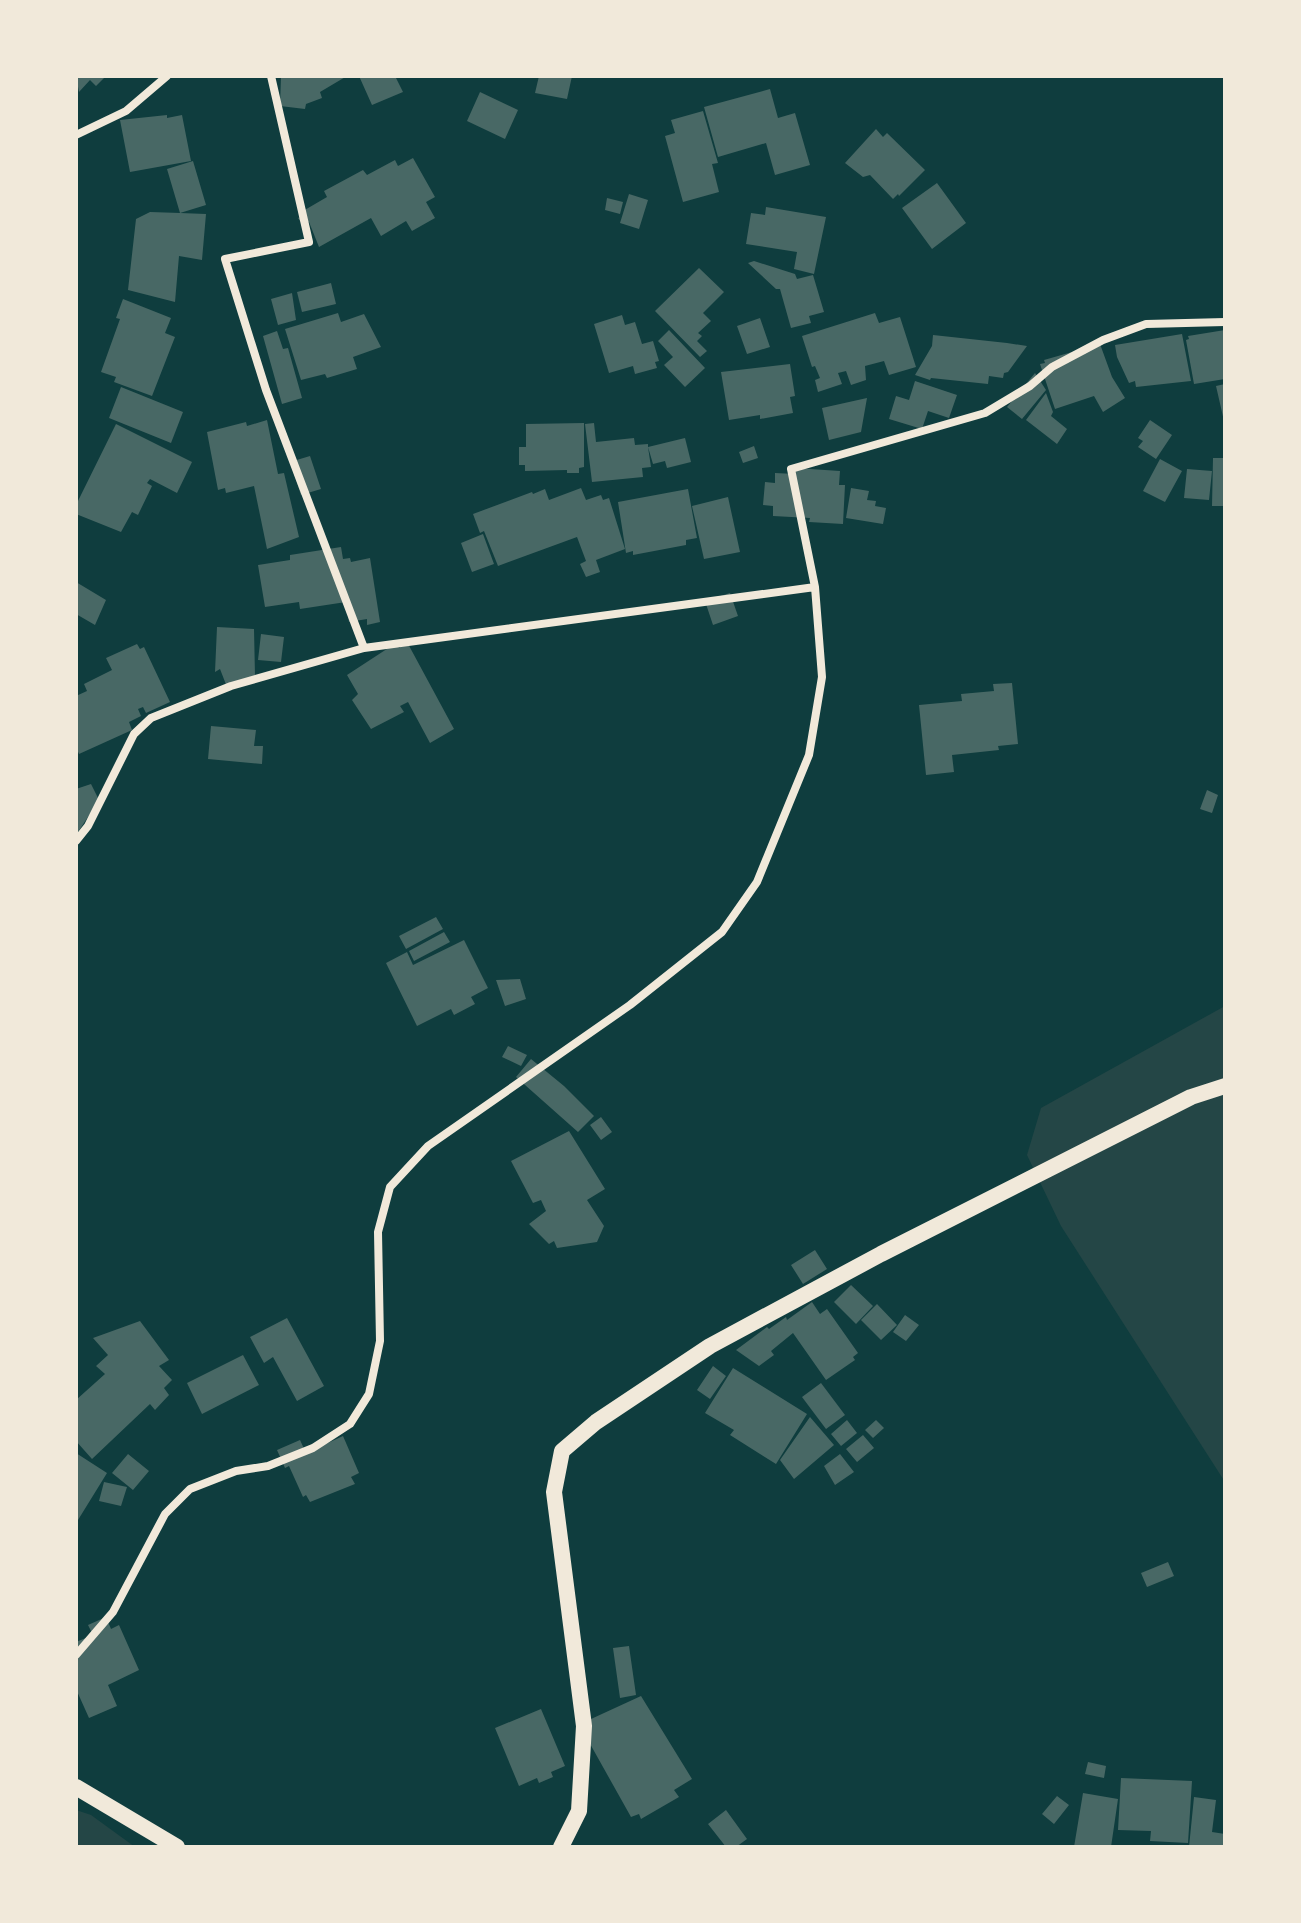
<svg xmlns="http://www.w3.org/2000/svg" width="1301" height="1923" viewBox="0 0 1301 1923" font-family="Mulish,sans-serif">
<style>
.green{fill:#244646}
.building{fill:#486865}
.lines{fill:none;stroke-linecap:round;stroke-linejoin:round}
.minor{stroke:#f1e9da;stroke-width:8}
.secondary{stroke:#f1e9da;stroke-width:16}
</style>
<rect width="100%" height="100%" fill="#0f3d3e"/>
<!-- green -->
<path class="green" d="M 1225,1006 L 1225,1482 L 1061,1226 L 1027,1155 L 1041,1108 Z
M 76,1810 L 91,1815 L 135,1847 L 76,1847 Z"/>
<!-- building -->
<path class="building" d="M 76,76 L 106,76 L 96,86 L 90,80 L 79,92 Z
M 281,76 L 347,76 L 320,92 L 322,98 L 306,104 L 305,109 L 280,106 Z
M 359,76 L 395,76 L 403,92 L 372,105 Z
M 539,76 L 572,76 L 567,99 L 535,93 Z
M 770,89 L 778,118 L 795,113 L 810,165 L 775,175 L 766,143 L 718,157 L 704,107 Z
M 480,92 L 518,110 L 505,139 L 467,121 Z
M 703,111 L 718,163 L 712,164 L 719,192 L 683,202 L 665,136 L 675,133 L 671,120 Z
M 167,115 L 167,118 L 182,115 L 191,161 L 130,172 L 120,120 Z
M 876,129 L 883,137 L 887,133 L 925,170 L 899,196 L 898,194 L 893,199 L 870,175 L 863,177 L 845,163 Z
M 413,158 L 435,197 L 426,202 L 435,218 L 412,231 L 406,221 L 381,236 L 371,218 L 319,247 L 309,222 L 303,225 L 298,218 L 305,215 L 303,211 L 327,197 L 324,191 L 363,170 L 367,175 L 395,160 L 398,166 Z
M 193,161 L 206,205 L 180,213 L 206,214 L 202,260 L 179,256 L 175,302 L 128,290 L 136,219 L 150,212 L 180,213 L 167,169 Z
M 937,183 L 966,223 L 932,249 L 902,208 Z
M 629,194 L 648,200 L 639,229 L 620,223 Z
M 607,198 L 623,202 L 620,214 L 605,210 Z
M 766,207 L 826,217 L 814,274 L 794,269 L 797,252 L 746,244 L 751,213 L 765,215 Z
M 754,261 L 795,274 L 797,279 L 813,275 L 824,312 L 809,316 L 811,323 L 791,328 L 780,289 L 776,289 L 748,263 Z
M 699,268 L 724,292 L 703,313 L 711,321 L 698,333 L 702,336 L 697,341 L 707,351 L 700,357 L 655,311 Z
M 331,283 L 336,304 L 302,312 L 297,292 Z
M 292,293 L 296,320 L 278,325 L 271,299 Z
M 123,299 L 171,318 L 165,333 L 175,337 L 152,396 L 114,382 L 116,377 L 101,372 L 120,319 L 116,318 Z
M 338,313 L 341,322 L 364,314 L 381,347 L 353,357 L 357,369 L 327,378 L 325,374 L 301,380 L 285,329 Z
M 875,313 L 879,323 L 900,317 L 916,367 L 889,375 L 884,361 L 865,366 L 866,380 L 851,385 L 846,371 L 838,373 L 842,384 L 818,392 L 815,380 L 820,378 L 815,366 L 812,367 L 802,336 Z
M 622,315 L 625,325 L 635,322 L 642,344 L 653,341 L 659,361 L 655,362 L 657,368 L 635,374 L 633,366 L 609,373 L 594,324 Z
M 760,318 L 770,347 L 747,354 L 737,326 Z
M 669,330 L 705,368 L 685,387 L 664,365 L 673,357 L 658,341 Z
M 1225,330 L 1225,379 L 1194,384 L 1186,340 L 1189,339 L 1188,336 Z
M 277,331 L 283,349 L 288,348 L 302,398 L 282,404 L 263,336 Z
M 1182,334 L 1191,381 L 1136,387 L 1135,381 L 1129,383 L 1117,357 L 1115,345 Z
M 933,335 L 1007,343 L 1027,346 L 1008,372 L 1004,373 L 1003,378 L 989,376 L 988,384 L 931,378 L 930,380 L 915,375 L 932,346 Z
M 1100,344 L 1112,377 L 1125,398 L 1103,412 L 1094,396 L 1055,409 L 1040,364 L 1045,363 L 1044,360 Z
M 790,364 L 795,396 L 790,397 L 793,413 L 760,419 L 760,415 L 729,420 L 721,372 Z
M 1035,373 L 1046,390 L 1022,419 L 1007,407 Z
M 915,381 L 957,395 L 949,418 L 928,411 L 922,429 L 889,419 L 896,396 L 909,400 Z
M 1225,384 L 1225,421 L 1224,421 L 1216,386 Z
M 121,387 L 183,412 L 171,443 L 109,418 Z
M 1046,393 L 1053,412 L 1051,416 L 1067,429 L 1057,444 L 1026,420 Z
M 867,398 L 861,432 L 829,440 L 822,408 Z
M 267,420 L 278,474 L 284,473 L 299,537 L 267,549 L 254,486 L 226,493 L 225,488 L 218,490 L 207,432 L 246,422 L 247,426 Z
M 1150,420 L 1172,435 L 1156,459 L 1138,447 L 1143,441 L 1138,438 Z
M 584,423 L 584,467 L 579,468 L 579,473 L 567,473 L 567,470 L 525,471 L 525,465 L 519,465 L 519,447 L 526,447 L 526,424 Z
M 594,423 L 596,442 L 634,438 L 635,445 L 648,444 L 648,447 L 685,438 L 691,462 L 667,468 L 665,461 L 653,464 L 648,447 L 651,467 L 642,468 L 643,477 L 592,482 L 585,424 Z
M 116,424 L 192,462 L 177,493 L 150,479 L 147,483 L 152,486 L 138,515 L 132,512 L 121,532 L 76,514 L 76,505 Z
M 754,446 L 758,458 L 743,463 L 739,452 Z
M 310,456 L 321,489 L 301,495 L 290,462 Z
M 1213,458 L 1225,458 L 1225,506 L 1212,506 Z
M 1160,459 L 1182,471 L 1165,502 L 1143,491 Z
M 795,468 L 840,471 L 839,485 L 845,485 L 843,524 L 809,522 L 810,518 L 773,516 L 773,506 L 763,505 L 765,482 L 775,483 L 775,473 L 795,474 Z
M 1187,469 L 1212,471 L 1209,500 L 1184,498 Z
M 581,488 L 586,500 L 601,495 L 603,500 L 609,498 L 625,549 L 596,560 L 600,572 L 586,577 L 580,564 L 586,561 L 577,537 L 498,566 L 484,531 L 480,533 L 473,514 L 532,492 L 533,494 L 545,489 L 549,500 Z
M 851,488 L 869,491 L 867,500 L 876,501 L 875,506 L 886,508 L 883,524 L 846,518 Z
M 688,489 L 697,538 L 686,540 L 686,545 L 633,555 L 633,551 L 626,553 L 618,502 Z
M 728,497 L 740,552 L 704,559 L 692,506 Z
M 483,534 L 494,564 L 472,572 L 461,543 Z
M 341,547 L 343,559 L 350,558 L 351,562 L 370,558 L 380,622 L 367,625 L 367,619 L 349,622 L 346,602 L 300,609 L 299,602 L 265,607 L 258,565 L 290,560 L 290,555 Z
M 76,582 L 106,600 L 95,625 L 76,614 Z
M 730,593 L 738,616 L 713,625 L 705,601 Z
M 217,627 L 254,629 L 255,676 L 227,687 L 220,669 L 215,672 Z
M 261,634 L 284,637 L 281,662 L 258,660 Z
M 407,642 L 454,729 L 430,743 L 408,702 L 400,706 L 404,712 L 371,729 L 352,700 L 358,694 L 347,675 L 396,643 L 399,648 Z
M 137,644 L 140,649 L 144,647 L 170,702 L 146,713 L 143,707 L 138,709 L 141,716 L 129,722 L 132,730 L 79,754 L 76,747 L 76,696 L 87,691 L 84,684 L 112,670 L 106,658 Z
M 1012,683 L 1018,744 L 998,746 L 999,750 L 952,755 L 954,772 L 926,775 L 919,705 L 962,701 L 961,694 L 994,691 L 993,684 Z
M 211,726 L 256,730 L 254,746 L 263,746 L 262,764 L 208,759 Z
M 91,784 L 99,800 L 76,835 L 76,789 Z
M 1207,790 L 1218,795 L 1212,813 L 1200,809 Z
M 436,917 L 443,929 L 406,949 L 399,936 Z
M 444,932 L 450,942 L 414,961 L 409,951 Z
M 464,940 L 488,988 L 471,997 L 475,1004 L 454,1015 L 451,1009 L 417,1026 L 386,963 L 407,952 L 413,965 Z
M 520,979 L 526,999 L 505,1006 L 496,980 Z
M 508,1046 L 527,1055 L 521,1066 L 502,1057 Z
M 531,1059 L 564,1086 L 594,1116 L 578,1132 L 516,1077 Z
M 601,1117 L 612,1132 L 601,1140 L 590,1125 Z
M 569,1131 L 605,1189 L 587,1200 L 604,1226 L 597,1242 L 557,1248 L 554,1241 L 549,1244 L 529,1224 L 546,1211 L 541,1200 L 533,1203 L 511,1161 Z
M 815,1250 L 827,1269 L 803,1284 L 791,1265 Z
M 851,1285 L 873,1306 L 856,1324 L 834,1302 Z
M 812,1302 L 820,1314 L 827,1309 L 858,1353 L 853,1357 L 855,1360 L 826,1380 L 793,1333 L 771,1351 L 774,1355 L 759,1366 L 736,1350 L 767,1327 L 769,1329 L 786,1317 L 787,1320 Z
M 877,1304 L 897,1325 L 881,1340 L 861,1320 Z
M 905,1315 L 919,1325 L 906,1341 L 893,1332 Z
M 287,1318 L 324,1386 L 297,1401 L 273,1357 L 264,1363 L 250,1337 Z
M 140,1321 L 169,1360 L 159,1366 L 172,1380 L 164,1388 L 169,1395 L 155,1410 L 150,1404 L 92,1459 L 76,1441 L 76,1400 L 105,1374 L 96,1366 L 108,1355 L 93,1338 Z
M 243,1355 L 259,1385 L 202,1414 L 187,1383 Z
M 713,1366 L 726,1376 L 710,1399 L 697,1390 Z
M 733,1368 L 807,1414 L 776,1464 L 730,1435 L 734,1430 L 705,1413 Z
M 821,1383 L 845,1415 L 826,1429 L 802,1397 Z
M 810,1417 L 834,1445 L 794,1479 L 780,1460 Z
M 847,1420 L 857,1433 L 841,1446 L 831,1434 Z
M 876,1420 L 884,1428 L 873,1438 L 865,1430 Z
M 863,1435 L 874,1448 L 857,1462 L 846,1449 Z
M 343,1436 L 359,1473 L 351,1477 L 355,1484 L 310,1502 L 306,1495 L 303,1497 L 289,1466 L 285,1468 L 277,1450 L 300,1440 L 306,1453 Z
M 76,1453 L 107,1473 L 78,1520 L 76,1518 Z
M 128,1454 L 149,1471 L 133,1490 L 112,1473 Z
M 840,1454 L 854,1472 L 835,1485 L 824,1466 Z
M 104,1482 L 127,1487 L 121,1506 L 99,1501 Z
M 1168,1562 L 1174,1576 L 1147,1587 L 1141,1573 Z
M 106,1617 L 111,1629 L 119,1625 L 139,1670 L 108,1685 L 117,1706 L 89,1718 L 76,1689 L 76,1642 L 93,1635 L 88,1625 Z
M 629,1646 L 636,1695 L 620,1698 L 613,1648 Z
M 641,1696 L 692,1779 L 674,1790 L 679,1797 L 641,1819 L 639,1814 L 631,1817 L 589,1742 L 591,1719 Z
M 541,1709 L 565,1766 L 551,1772 L 553,1777 L 539,1783 L 537,1778 L 519,1786 L 495,1728 Z
M 1088,1762 L 1106,1766 L 1104,1778 L 1085,1774 Z
M 1121,1778 L 1192,1781 L 1188,1843 L 1150,1841 L 1151,1831 L 1118,1830 Z
M 1083,1793 L 1118,1799 L 1111,1847 L 1074,1847 Z
M 1057,1796 L 1069,1805 L 1054,1824 L 1042,1814 Z
M 1194,1797 L 1216,1800 L 1212,1832 L 1225,1834 L 1225,1847 L 1189,1847 Z
M 726,1810 L 747,1839 L 736,1847 L 726,1847 L 708,1824 Z"/>
<g class="lines">
<!-- minor -->
<path class="minor" d="M 271,76 L 309,242 L 225,259 L 266,390 L 364,648
M 76,135 L 126,111 L 167,76
M 76,841 L 88,826 L 134,734 L 151,718 L 231,686 L 364,648 L 815,587
M 76,1655 L 113,1612 L 165,1514 L 190,1489 L 236,1471 L 268,1466 L 313,1448 L 350,1424 L 369,1394 L 380,1341 L 378,1232 L 390,1187 L 428,1146 L 630,1005 L 722,932 L 757,882 L 809,755 L 822,677 L 815,587 L 791,469 L 985,413 L 1030,386 L 1052,367 L 1103,340 L 1146,324 L 1225,322"/>
<!-- secondary -->
<path class="secondary" d="M 76,1787 L 177,1847
M 561,1847 L 579,1811 L 584,1726 L 554,1492 L 562,1451 L 596,1422 L 710,1346 L 881,1254 L 1191,1097 L 1225,1086"/>
</g>
<!-- border -->
<rect width="1301" height="1923" fill="none" stroke="#f1e9da" stroke-width="156"/>
</svg>
